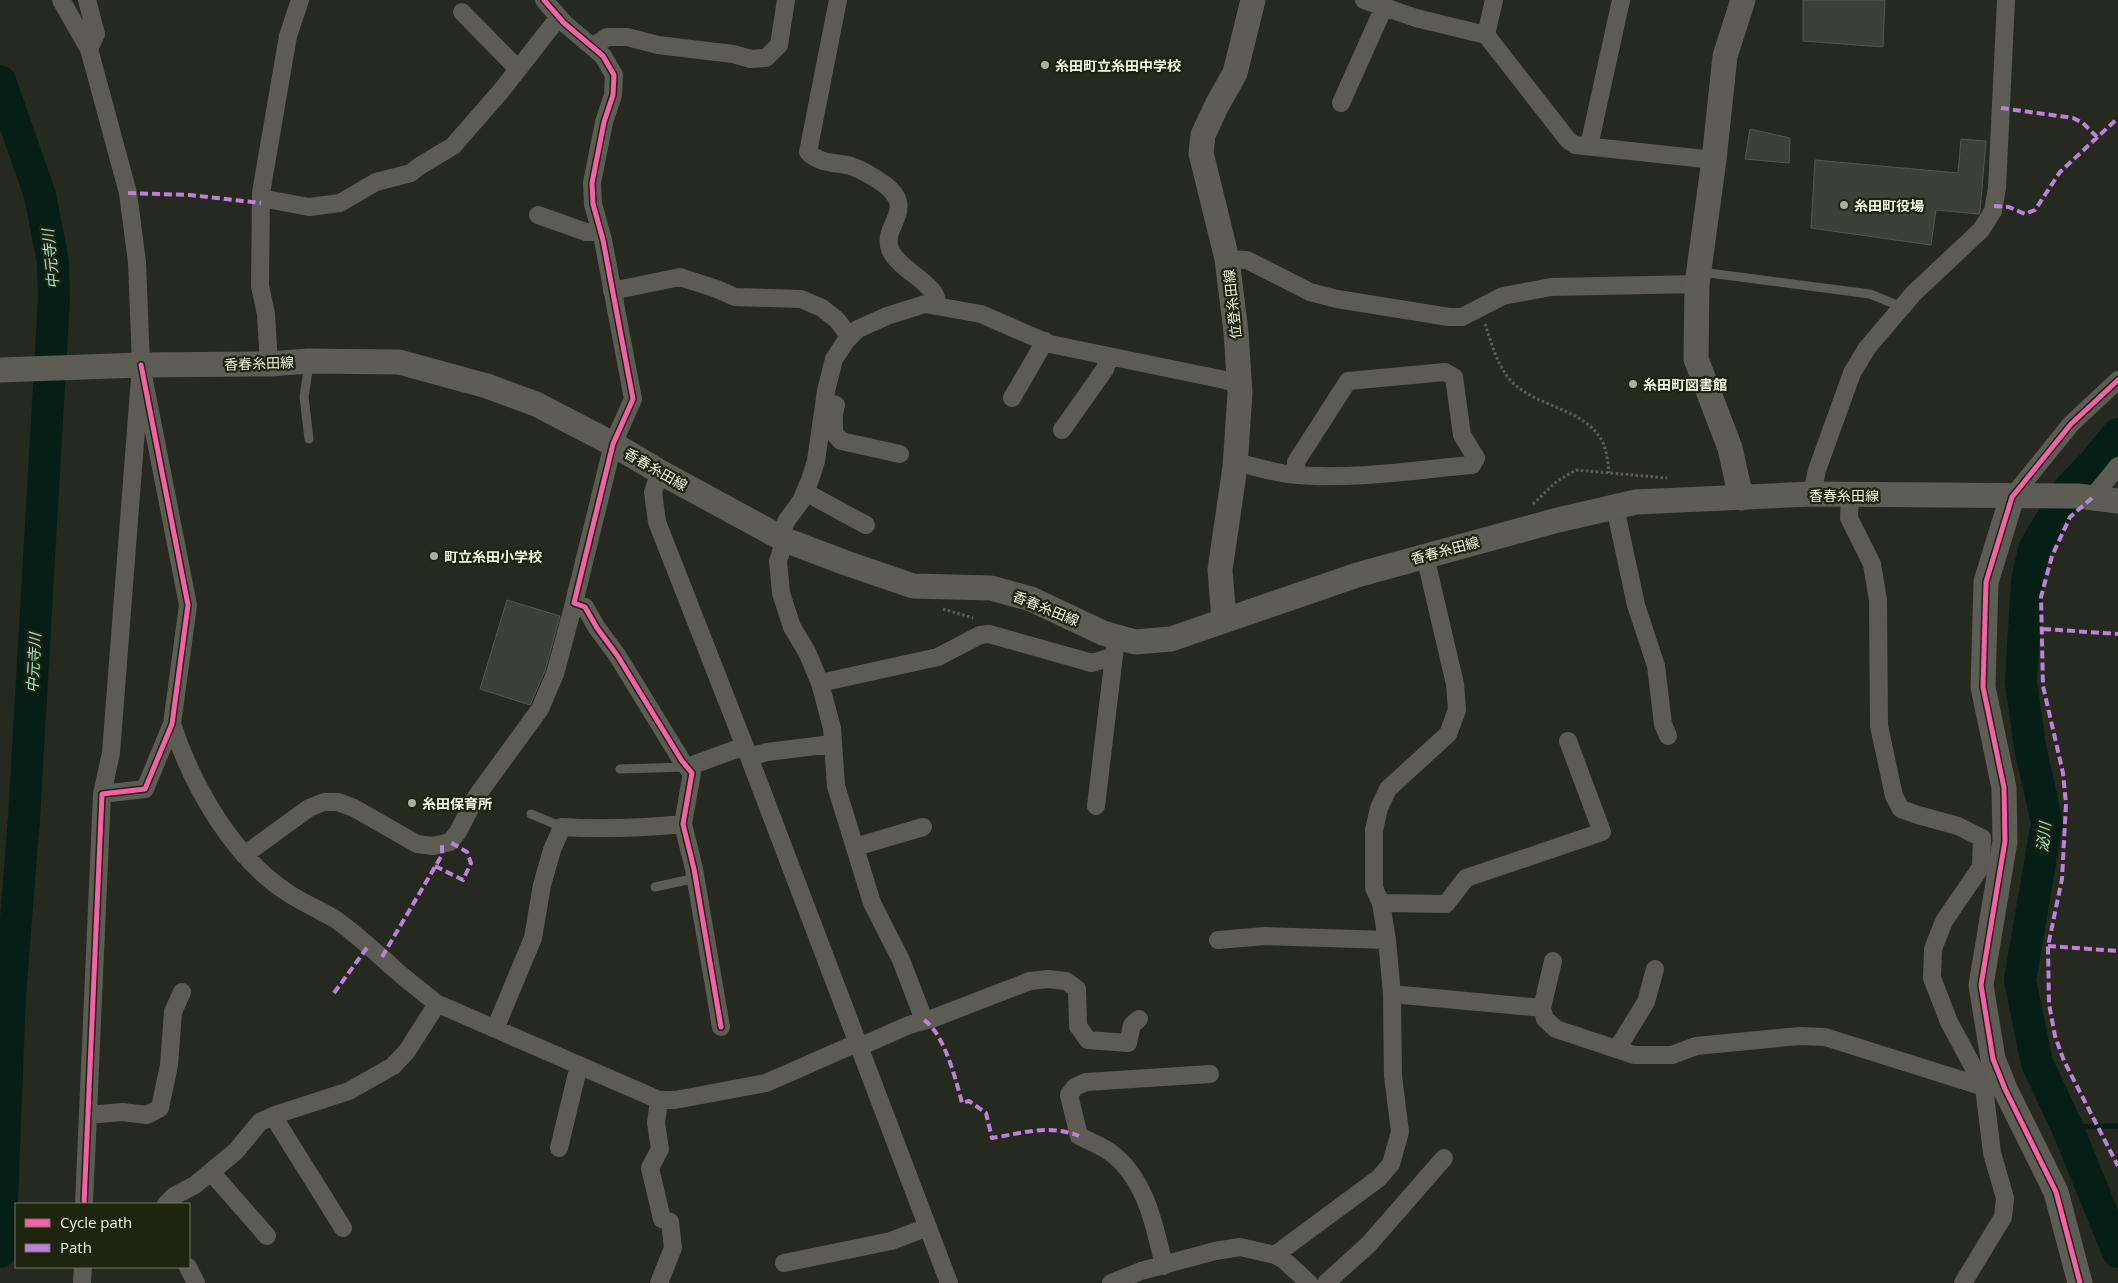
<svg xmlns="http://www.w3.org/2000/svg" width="2118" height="1283" viewBox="0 0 2118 1283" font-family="'Open Sans','Noto Sans JP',sans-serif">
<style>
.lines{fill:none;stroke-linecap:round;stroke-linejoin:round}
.stream{stroke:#051f17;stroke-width:5.5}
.river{stroke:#051f17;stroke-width:32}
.building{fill:#3c4138;stroke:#53584e}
.path{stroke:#5f5f58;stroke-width:3;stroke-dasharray:2.5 2.5;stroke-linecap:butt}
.lane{stroke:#5c5c55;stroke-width:9}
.street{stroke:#5c5c55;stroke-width:18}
.secondary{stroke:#5d5c55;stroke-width:25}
.quiet{stroke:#c07fdc;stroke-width:4;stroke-dasharray:8 4;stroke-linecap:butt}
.cycleway-casing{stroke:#1f240e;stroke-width:8}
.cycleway{stroke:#f560ab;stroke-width:5}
.poi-dot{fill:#aaaea0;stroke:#1f240e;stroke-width:2}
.labels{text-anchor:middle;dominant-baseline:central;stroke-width:4.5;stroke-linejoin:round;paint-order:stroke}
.poi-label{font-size:14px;font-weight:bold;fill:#f1f5e7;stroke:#1f240e;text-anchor:start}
.street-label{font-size:14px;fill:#f1f5e7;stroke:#1f240e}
.water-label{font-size:15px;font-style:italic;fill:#a0e7ce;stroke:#1f240e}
</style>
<rect width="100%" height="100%" fill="#26291d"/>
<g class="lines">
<!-- stream -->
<path class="stream" d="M 2067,1127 L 2118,1126"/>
<!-- river -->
<path class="river" d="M 0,81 L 40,195 L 53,262 L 54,299 L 24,818 L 10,994 L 0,1252
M 2118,434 L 2095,462 L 2071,487 L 2034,549 L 2027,581 L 2021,682 L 2030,747 L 2047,822 L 2020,980 L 2037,1063 L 2067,1127 L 2118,1252"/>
</g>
<!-- building -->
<path class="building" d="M 1803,0 L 1885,0 L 1883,47 L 1803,41 Z
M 1750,129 L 1790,138 L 1789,163 L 1745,159 Z
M 1961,139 L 1986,141 L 1980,211 L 1979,214 L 1936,210 L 1931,245 L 1811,228 L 1815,160 L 1958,173 Z
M 507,600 L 560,616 L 545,671 L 530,705 L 480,689 Z"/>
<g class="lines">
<!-- path -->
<path class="path" d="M 1485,324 C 1492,344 1497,366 1512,382 C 1537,407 1582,408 1601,439 C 1607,449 1608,462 1609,473
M 1533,504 L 1557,481 L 1576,470 L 1667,478
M 943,609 L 973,618"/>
<!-- lane -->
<path class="lane" d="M 1701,272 L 1870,294 L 1902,307
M 309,364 L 304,397 L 309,439
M 620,769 L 687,767
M 531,814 L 562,827
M 655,887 L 696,878"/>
<!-- street -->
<path class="street" d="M 61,0 L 89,49 L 128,193 L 137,262 L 141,365 L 111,753 L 102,794
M 87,0 L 96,34 L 89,49
M 544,0 L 564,23 L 603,56 L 614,75 L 613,95 L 604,122 L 592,183 L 593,204 L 603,240 L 633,399 L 613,444 L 574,603 L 585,607 L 597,628 L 617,655 L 682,761 L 692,773 L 683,824 L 694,869 L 721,1027
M 838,0 L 808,152 C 819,164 836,162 851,166 C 862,170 874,177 884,184 C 918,210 881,225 890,249 C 895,265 928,281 935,295 C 937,298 937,303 938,306
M 1364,0 L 1416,18 L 1486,35 L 1568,140 L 1575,145 L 1714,160
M 462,12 L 518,69
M 1486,35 L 1494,0
M 594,46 L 607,37 L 627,37 L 658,45 L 733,54 L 751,59 L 766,58 L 779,45 L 786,0
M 1341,103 L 1384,7
M 1589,146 L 1621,0
M 261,198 L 309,207 L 340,203 L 376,182 L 411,173 L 418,167 L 453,146 L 501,91 L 559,17
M 538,215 L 586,232 L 600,232
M 1227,259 L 1247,260 L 1310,292 L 1337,299 L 1449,317 L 1462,317 L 1503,296 L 1551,287 L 1697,284
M 612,291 L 680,277 L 717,289 L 735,297 L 801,299 L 822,308 L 837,320 L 850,337
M 269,364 L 266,314 L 260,286 L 261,193 L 288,36 L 300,0
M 1012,398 L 1045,341
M 829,403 L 836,405 L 834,414 L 834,433 L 841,441 L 900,454
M 1062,430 L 1105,369 L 1109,356
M 1236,462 C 1253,466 1271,472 1288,474 C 1348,481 1411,470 1472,465 L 1476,458 L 1462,435 L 1454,377 L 1445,372 L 1348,381 L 1296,462 L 1297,475
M 660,472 L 653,492 L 657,522 L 749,757 L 949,1283
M 805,492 L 866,525
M 1812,494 L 1817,470 L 1852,373 L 1867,348 L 1914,293 L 1981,230 L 1993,211 L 1997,188 L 2006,0
M 1850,494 L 1849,518 L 1872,564 L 1878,600 L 1879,726 L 1894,796 L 1901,809 L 1918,815 L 1958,826 L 1982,838 L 1981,867 L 1944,921 L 1933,949 L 1932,978 L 1949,1022 L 1984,1087 L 1992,1153 L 2005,1198 L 2003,1217 L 1963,1283
M 2012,497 L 2071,424 L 2118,380
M 2092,498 L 2118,466
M 1615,507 L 1636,605 L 1656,666 L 1663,724 L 1668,736
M 779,536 L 787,520 L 801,501 L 810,480 L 816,461 L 826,391 L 834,359 L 846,341 L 858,329 L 887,316 L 925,304 L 981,314 L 1050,344 L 1225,380 L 1240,386
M 785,540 L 778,561 L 781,593 L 792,627 L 807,652 L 820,683 L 832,728 L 836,786 L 872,903 L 901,960 L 924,1020
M 820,683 L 938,657 L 980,635 L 989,634 L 1092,663 L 1114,656
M 172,724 C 192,785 233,858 288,893 C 303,903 320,910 335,919 C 355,933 372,949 390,965 C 405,979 422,991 437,1004 L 445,1007 L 659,1100 L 675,1100 L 766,1083 L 857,1043
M 749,757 L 767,752 L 832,744
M 687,767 L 745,746
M 1096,806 L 1115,647
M 855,847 L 923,827
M 244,855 L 309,808 L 324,802 L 338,802 L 354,808 L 417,844 L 433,846 L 450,842 L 458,832 L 476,797 L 540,709 L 555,674 L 574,603
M 1381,903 L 1446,904 L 1466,878 L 1602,832 L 1568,741
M 1218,940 L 1265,936 L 1387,940
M 1392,994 L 1542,1008 L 1545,1019 L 1556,1029 L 1634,1055 L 1672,1055 L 1696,1046 L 1799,1036 L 1825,1037 L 1984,1087 L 1993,1088
M 1542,1008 L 1553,961
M 495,1029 L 533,938 L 542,885 L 552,850 L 562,827 C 603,830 642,828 683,824
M 859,1047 L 909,1025 L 934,1018 L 1030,981 L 1048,979 L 1066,981 L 1077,989 L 1078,1026 L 1088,1040 L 1128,1043 L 1132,1025 L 1139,1019
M 1617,1049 L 1646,1002 L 1655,969
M 659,1100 L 656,1123 L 660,1149 L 650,1168 L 662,1219 L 670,1222 L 673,1248 L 659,1283
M 88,1115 L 122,1112 L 147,1115 L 160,1108 L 169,1065 L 173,1012 L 182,992
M 273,1116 L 343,1228
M 559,1148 L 579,1065
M 211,1172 L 267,1236
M 84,1204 L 102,794 L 145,789 L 172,724 L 188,605 L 141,365
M 166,1204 L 174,1196 L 195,1185 L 236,1151 L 260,1122 L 275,1115 L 349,1091 L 393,1066 L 407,1051 L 437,1004
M 1275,1255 L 1379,1178 L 1391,1164 L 1400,1132 L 1393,1076 L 1392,994 L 1387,940 L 1381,903 L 1374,888 L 1374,830 L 1379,808 L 1388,789 L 1448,734 L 1457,710 L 1455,684 L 1425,556
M 784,1263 L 891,1241 L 928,1227
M 1164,1266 C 1155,1226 1145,1177 1110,1152 C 1101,1146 1089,1141 1079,1136 L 1069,1095 L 1075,1087 L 1086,1082 L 1210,1074
M 188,1267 L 196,1283
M 82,1283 L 83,1267
M 1111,1283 L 1141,1271 L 1215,1251 L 1240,1247 L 1275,1255 L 1284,1260 L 1309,1283
M 1326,1283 L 1369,1244 L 1444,1158"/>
<!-- secondary -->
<path class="secondary" d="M 0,370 L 141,365 L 269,364 L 309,361 L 399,362 L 487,386 L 536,404 L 613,444 L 660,472 L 785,540 L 846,563 L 913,586 L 991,588 L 1031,599 L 1103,633 L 1135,642 L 1171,639 L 1357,575 L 1558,520 L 1636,502 L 1812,494 L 2078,496 L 2118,501
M 2012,497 L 1986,582 L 1983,687 L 2004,788 L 2005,841 L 1981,985 L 1993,1059 L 2005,1089 L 2056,1192 L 2080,1283
M 1741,498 L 1730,448 L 1696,359 L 1697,284 L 1714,160 L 1725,56 L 1743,0
M 1224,620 L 1220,570 L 1235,467 L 1240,393 L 1236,332 L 1227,259 L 1201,153 L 1203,135 L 1217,105 L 1235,73 L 1253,0"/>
<!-- quiet -->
<path class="quiet" d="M 2001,108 L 2073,118 L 2083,123 L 2097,137
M 128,193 L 190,195 L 261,203
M 1994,206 L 2009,207 L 2025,214 L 2035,210 L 2060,172 L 2118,118
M 2092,498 L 2070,517 L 2052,556 L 2041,597 L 2043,686 L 2063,773 L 2066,804 L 2062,879 L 2048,946 L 2049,1004 L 2055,1036 L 2064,1061 L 2118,1166
M 2043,629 L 2118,634
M 435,866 L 463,880 L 471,863 L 467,852 L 450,842
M 2048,946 L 2118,951
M 382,957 L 442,855 L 442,844
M 334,993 L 369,945
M 924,1020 C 944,1033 956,1080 962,1103 L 969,1101 L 986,1113 L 992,1138 C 1023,1133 1048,1124 1079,1136"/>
<defs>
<path id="cycleway" d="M 544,0 L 564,23 L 603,56 L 614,75 L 613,95 L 604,122 L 592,183 L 593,204 L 603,240 L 633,399 L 613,444 L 574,603 L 585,607 L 597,628 L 617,655 L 682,761 L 692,773 L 683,824 L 694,869 L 721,1027
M 84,1204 L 102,794 L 145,789 L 172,724 L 188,605 L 141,365
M 2080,1283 L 2056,1192 L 2005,1089 L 1993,1059 L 1981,985 L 2005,841 L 2004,788 L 1983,687 L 1986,582 L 2012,497 L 2071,424 L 2118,380"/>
</defs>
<!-- cycleway casing -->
<use href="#cycleway" class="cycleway-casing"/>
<!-- cycleway -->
<use href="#cycleway" class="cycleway"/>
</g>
<!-- markers -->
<g class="poi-dot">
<circle cx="1045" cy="65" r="5"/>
<circle cx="1844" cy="205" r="5"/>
<circle cx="1633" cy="384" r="5"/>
<circle cx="434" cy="556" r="5"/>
<circle cx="412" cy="803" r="5"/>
</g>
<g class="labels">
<!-- poi labels -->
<g class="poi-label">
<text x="1055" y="65">糸田町立糸田中学校</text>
<text x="1854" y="205">糸田町役場</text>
<text x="1643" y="384">糸田町図書館</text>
<text x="444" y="556">町立糸田小学校</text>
<text x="422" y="803">糸田保育所</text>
</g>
<!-- street labels -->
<g class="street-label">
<text transform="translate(1232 304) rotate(-96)">位登糸田線</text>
<text transform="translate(259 363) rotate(-2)">香春糸田線</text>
<text transform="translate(656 469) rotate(30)">香春糸田線</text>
<text x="1844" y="495">香春糸田線</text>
<text transform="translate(1445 550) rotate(-15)">香春糸田線</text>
<text transform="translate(1046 608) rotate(22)">香春糸田線</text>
</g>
<!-- water labels -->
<g class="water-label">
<text transform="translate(50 259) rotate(-96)">中元寺川</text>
<text transform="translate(33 663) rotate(-87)">中元寺川</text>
<text transform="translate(2043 837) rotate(-84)">泌川</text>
</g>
</g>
<!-- legend -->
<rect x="15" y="1203" width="175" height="65" fill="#1f240e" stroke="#737865"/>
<rect x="25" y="1219" width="25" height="8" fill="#f560ab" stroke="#737865"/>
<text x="60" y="1228" font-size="15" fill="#f1f5e7">Cycle path</text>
<rect x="25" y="1244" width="25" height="8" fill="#c07fdc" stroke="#737865"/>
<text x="60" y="1253" font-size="15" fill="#f1f5e7">Path</text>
</svg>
